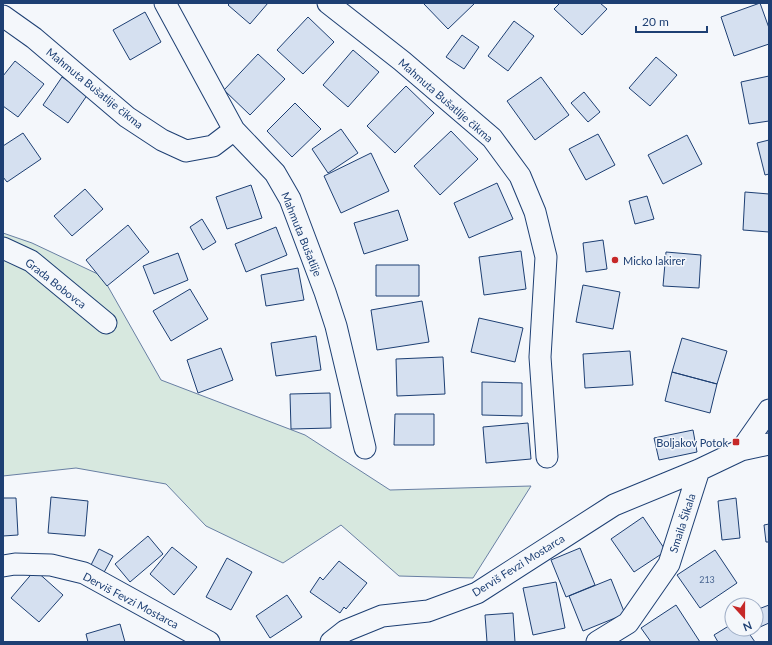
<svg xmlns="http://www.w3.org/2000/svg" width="772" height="645" viewBox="0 0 772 645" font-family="Lato,sans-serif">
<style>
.green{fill:#d7e8df;stroke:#687fa3}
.building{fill:#d5e0f0;stroke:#1d3f73}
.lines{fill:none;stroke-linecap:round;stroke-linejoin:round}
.minor-casing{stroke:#1d3f73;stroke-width:23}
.minor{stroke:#f4f7fb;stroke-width:21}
.poi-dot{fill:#c62828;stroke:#f4f7fb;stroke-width:1.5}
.labels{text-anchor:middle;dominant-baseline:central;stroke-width:3;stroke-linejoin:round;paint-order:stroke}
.number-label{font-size:9px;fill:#4b6792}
.street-label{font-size:11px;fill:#1d3f73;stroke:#f4f7fb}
.poi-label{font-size:11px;fill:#1d3f73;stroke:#f4f7fb;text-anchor:start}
</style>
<rect width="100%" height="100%" fill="#f4f7fb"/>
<!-- green -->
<path class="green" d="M 3,233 L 32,243 L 102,276 L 161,380 L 305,435 L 390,490 L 531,486 L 473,578 L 399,576 L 341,525 L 283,563 L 206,526 L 166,484 L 76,468 L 3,476 Z"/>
<!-- building -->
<path class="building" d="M 230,3 L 268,3 L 250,24 L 228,5 Z
M 426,3 L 475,3 L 448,29 L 424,4 Z
M 560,3 L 600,3 L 607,9 L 582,35 L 554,9 Z
M 760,3 L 769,28 L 769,44 L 734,56 L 721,17 Z
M 145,12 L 161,42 L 130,60 L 113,30 Z
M 308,17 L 334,42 L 303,74 L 277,50 Z
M 514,21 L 534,36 L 508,71 L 488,56 Z
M 462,35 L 479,47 L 464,69 L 446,57 Z
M 353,50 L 379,72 L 348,107 L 323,85 Z
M 258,54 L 285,79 L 250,115 L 224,90 Z
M 656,57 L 677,75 L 650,106 L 629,88 Z
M 15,61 L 44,84 L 18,117 L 3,106 L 3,76 Z
M 769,76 L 769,121 L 749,124 L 741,82 Z
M 62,77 L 88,94 L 68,123 L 43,105 Z
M 541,77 L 569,115 L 535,140 L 507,101 Z
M 406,86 L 434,113 L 395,153 L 367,126 Z
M 584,92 L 600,112 L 588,122 L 571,103 Z
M 295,103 L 321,129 L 292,157 L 267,131 Z
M 341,129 L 358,153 L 328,173 L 312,149 Z
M 451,131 L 478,159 L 440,195 L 414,166 Z
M 23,133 L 41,159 L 7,182 L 3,177 L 3,146 Z
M 598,134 L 615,165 L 586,180 L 569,149 Z
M 687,135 L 702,164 L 663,184 L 648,155 Z
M 769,140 L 769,174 L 765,175 L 757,143 Z
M 371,153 L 389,191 L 341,213 L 324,176 Z
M 497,183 L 513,219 L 469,238 L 454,203 Z
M 251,185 L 262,218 L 227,229 L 216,197 Z
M 85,189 L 103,209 L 72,236 L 54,216 Z
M 745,192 L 769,194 L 769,232 L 743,230 Z
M 647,196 L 654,219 L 635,224 L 629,201 Z
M 398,210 L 408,240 L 364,254 L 354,223 Z
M 202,219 L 216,242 L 203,250 L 190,227 Z
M 128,225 L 149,252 L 107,286 L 86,260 Z
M 276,227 L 287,255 L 246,272 L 235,244 Z
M 603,240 L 607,269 L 586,272 L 583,243 Z
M 521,251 L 526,289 L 484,295 L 479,257 Z
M 666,252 L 701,255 L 699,288 L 663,286 Z
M 178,253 L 188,280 L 154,294 L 143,266 Z
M 376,265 L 419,265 L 419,296 L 376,296 Z
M 298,268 L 304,300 L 266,306 L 261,275 Z
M 583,285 L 620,292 L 613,329 L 576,322 Z
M 190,289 L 208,319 L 171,341 L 153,311 Z
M 422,301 L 429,342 L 377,350 L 371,310 Z
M 479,318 L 523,328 L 515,362 L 471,352 Z
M 316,336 L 321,370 L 276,376 L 271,343 Z
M 682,338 L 727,351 L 717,384 L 672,372 Z
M 221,348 L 233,380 L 198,393 L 187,360 Z
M 630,351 L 633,385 L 585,388 L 583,354 Z
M 443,357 L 445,394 L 397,396 L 396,359 Z
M 672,372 L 717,384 L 710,413 L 665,401 Z
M 482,382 L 522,383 L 522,416 L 482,415 Z
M 330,393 L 331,428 L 291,429 L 290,394 Z
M 395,414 L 434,414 L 434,445 L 394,445 Z
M 528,423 L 531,459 L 486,463 L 483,427 Z
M 693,430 L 697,452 L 659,460 L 654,438 Z
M 51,497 L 88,501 L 85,536 L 48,533 Z
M 3,498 L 16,498 L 18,535 L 3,536 Z
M 736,498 L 740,538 L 722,540 L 718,501 Z
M 643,517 L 666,551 L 634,572 L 611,539 Z
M 769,524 L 769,542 L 766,542 L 764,525 Z
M 148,536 L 163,554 L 130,582 L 115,564 Z
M 172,547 L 197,567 L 174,595 L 150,574 Z
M 580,548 L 595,585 L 566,597 L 551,560 Z
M 99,549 L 113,556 L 102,576 L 89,569 Z
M 715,550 L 737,583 L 700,608 L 677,575 Z
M 227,558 L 252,572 L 231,610 L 206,597 Z
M 339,561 L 367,583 L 346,609 L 344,607 L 340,613 L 310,592 L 320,577 L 323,580 Z
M 35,570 L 63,595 L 39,622 L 11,598 Z
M 611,579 L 625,614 L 583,631 L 569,596 Z
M 556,582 L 565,628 L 533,635 L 523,588 Z
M 287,595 L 302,617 L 270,638 L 256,616 Z
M 676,605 L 700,642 L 651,642 L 641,628 Z
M 769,605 L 769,623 L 760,627 L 756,617 L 756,610 Z
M 513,613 L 515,642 L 487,642 L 485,615 Z
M 120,624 L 125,642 L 88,642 L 86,634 Z
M 732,624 L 732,629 L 746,629 L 755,642 L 718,642 L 714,635 Z"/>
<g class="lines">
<defs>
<path id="minor" d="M 165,3 L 234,130 L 275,173 L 290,199 L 325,292 L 336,326 L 365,448
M 328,3 L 402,61 L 492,138 L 520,176 L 535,212 L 546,257 L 540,357 L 547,457
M 3,16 L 34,38 L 127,117 L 162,140 L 186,151 L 213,146 L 234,130
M 3,248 L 31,261 L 106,323
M 741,450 L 769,444
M 3,566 L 15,564 L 51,565 L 84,573 L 209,642
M 331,642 L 345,631 L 382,616 L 428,611 L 477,593 L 614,505 L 699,470 L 741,450 L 769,410
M 597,642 L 628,623 L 669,564 L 699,470"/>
</defs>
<!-- minor casing -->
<use href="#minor" class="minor-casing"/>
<!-- minor -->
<use href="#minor" class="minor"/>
</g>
<!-- markers -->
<g class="poi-dot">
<circle cx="615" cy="260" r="4"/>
<rect x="732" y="438" width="8" height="8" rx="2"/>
</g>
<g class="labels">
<!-- number labels -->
<g class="number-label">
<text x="707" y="579">213</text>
</g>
<!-- street labels -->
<g class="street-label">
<text transform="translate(95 88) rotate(39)">Mahmuta Bušatlije čikma</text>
<text transform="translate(446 100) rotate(41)">Mahmuta Bušatlije čikma</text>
<text transform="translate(302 234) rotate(68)">Mahmuta Bušatlije</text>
<text transform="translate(56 283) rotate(38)">Grada Bobovca</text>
<text transform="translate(682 523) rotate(-72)">Smaila Šikala</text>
<text transform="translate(518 565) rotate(-32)">Derviš Fevzi Mostarca</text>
<text transform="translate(131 600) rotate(28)">Derviš Fevzi Mostarca</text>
</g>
<!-- poi labels -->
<g class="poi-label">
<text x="623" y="260">Micko lakirer</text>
<text x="728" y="442" text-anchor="end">Boljakov Potok</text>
</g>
</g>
<!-- border -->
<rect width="772" height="645" fill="none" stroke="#1d3f73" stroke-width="8"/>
<!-- north arrow -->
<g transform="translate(744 617) rotate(159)"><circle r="19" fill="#f4f7fb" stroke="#9eadc5"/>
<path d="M0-3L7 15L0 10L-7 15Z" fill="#c62828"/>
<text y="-6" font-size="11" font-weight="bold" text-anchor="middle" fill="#1d3f73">N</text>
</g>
<!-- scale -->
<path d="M636 26v6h71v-6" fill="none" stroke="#1d3f73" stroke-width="2"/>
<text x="642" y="26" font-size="12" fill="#1d3f73" stroke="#f4f7fb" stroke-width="3" paint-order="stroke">20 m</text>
</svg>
